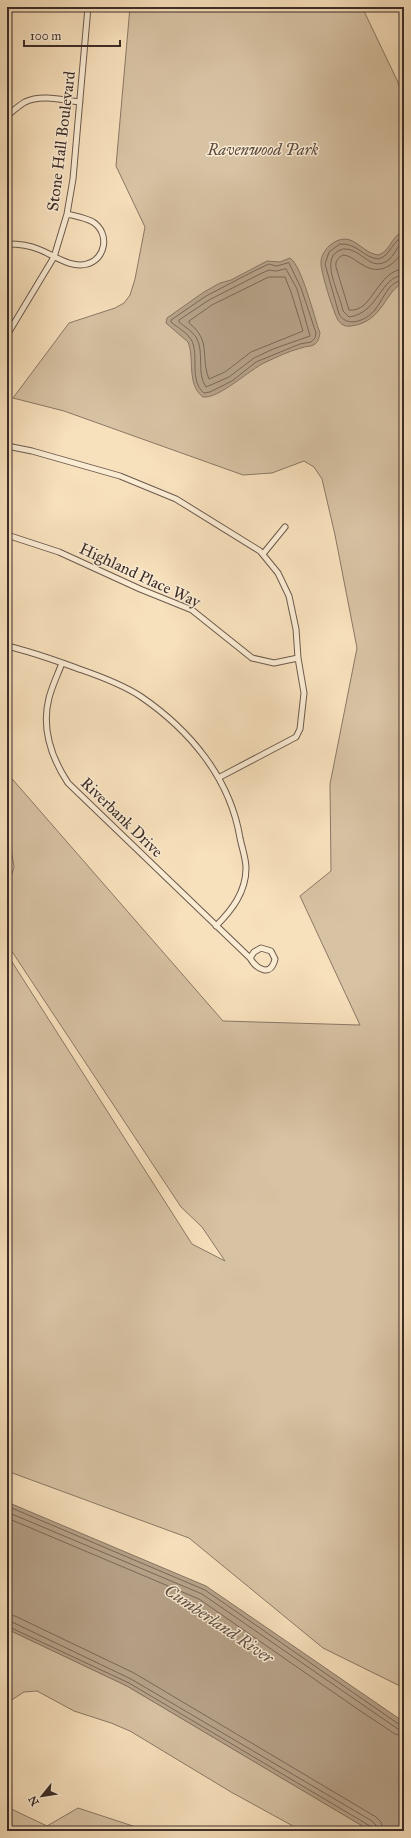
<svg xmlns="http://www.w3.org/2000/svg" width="411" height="1838" viewBox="0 0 411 1838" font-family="'IM FELL Great Primer',serif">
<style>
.green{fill:#d7c2a3;stroke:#8a7866}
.water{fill:#b7a38a;stroke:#867463}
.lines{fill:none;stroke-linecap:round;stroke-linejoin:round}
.shore{stroke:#7a6859;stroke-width:1}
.street-casing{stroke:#6b5a4d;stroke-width:7}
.street{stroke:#faebd3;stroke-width:5}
.labels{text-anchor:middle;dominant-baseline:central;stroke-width:3;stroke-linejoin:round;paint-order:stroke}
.street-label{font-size:16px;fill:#3c2d28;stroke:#faebd3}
.park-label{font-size:16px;font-style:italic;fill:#5b4b41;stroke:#faebd3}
.water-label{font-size:17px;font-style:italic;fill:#615045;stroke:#faebd3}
</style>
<rect width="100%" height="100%" fill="#f7e0bc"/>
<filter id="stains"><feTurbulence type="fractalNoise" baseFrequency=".005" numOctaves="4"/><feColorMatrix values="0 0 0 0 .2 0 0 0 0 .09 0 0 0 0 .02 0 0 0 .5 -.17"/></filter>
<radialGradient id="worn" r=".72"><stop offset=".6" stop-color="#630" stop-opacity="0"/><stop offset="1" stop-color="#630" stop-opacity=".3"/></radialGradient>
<!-- green -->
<path class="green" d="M 130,7 L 362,7 L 397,80 L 404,99 L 404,1688 L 323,1648 L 189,1538 L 7,1471 L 7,954 L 192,1244 L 225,1261 L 202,1227 L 181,1207 L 7,944 L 7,890 L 14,867 L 7,824 L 7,773 L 223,1021 L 360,1025 L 300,896 L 331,871 L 330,784 L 357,648 L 335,535 L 322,479 L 314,467 L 304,461 L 272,473 L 243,475 L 64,411 L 13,398 L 69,323 L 115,308 L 124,303 L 130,295 L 135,279 L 145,227 L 116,166 Z
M 7,1629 L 127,1686 L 371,1831 L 302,1831 L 231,1792 L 130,1731 L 111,1723 L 74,1711 L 37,1691 L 24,1692 L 7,1703 Z
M 7,1807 L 47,1826 L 78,1808 L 139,1828 L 145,1831 L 7,1831 Z"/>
<!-- water -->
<path class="water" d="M 400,233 L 404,233 L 404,283 C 385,289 384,322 351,326 C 346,327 341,325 338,320 C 334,314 320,270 321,262 C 321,256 325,250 329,246 C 352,227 360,253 378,255 C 389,252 391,239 400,233 Z
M 290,258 C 302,266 314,317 320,333 C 319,337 319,341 315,344 C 312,347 305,346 301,348 C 289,351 277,357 266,362 C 250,369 219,399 203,397 C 186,384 195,359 188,342 L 166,323 L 167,318 L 204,292 L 220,283 L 231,280 L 267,261 L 280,262 Z
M 7,1502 L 206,1586 L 404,1722 L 404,1831 L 371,1831 L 127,1686 L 7,1629 Z"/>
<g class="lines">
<!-- shore -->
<path class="shore" d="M 404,237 C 392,240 391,255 379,259 C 363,258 358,243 340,244 L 329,252 L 325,264 L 339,314 C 347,328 365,321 374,311 C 380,304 384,294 390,287 C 394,283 399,280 404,280
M 404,242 C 396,246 395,256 387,261 C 372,270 365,255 353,251 C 350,249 346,249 343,249 C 317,256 340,293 343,311 L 349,317 C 379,313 380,276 404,275
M 404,249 C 395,265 380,276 363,265 C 355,261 352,256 343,255 C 338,258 335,261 336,267 L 349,310 C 373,313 377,270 404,269
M 289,263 L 301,288 L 316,333 L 315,338 L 311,342 L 300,344 L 256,362 L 232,381 L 210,392 L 204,393 C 189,381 199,356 192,341 C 188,333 178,328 171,322 L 171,320 L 206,296 L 256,270 L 269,264 L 276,266 Z
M 286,269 L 297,289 L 310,336 L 273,349 L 254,358 L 229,377 L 206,387 C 196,373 205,352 196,337 C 192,331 185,327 179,322 L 179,320 L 209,300 L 258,275 L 269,270 L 276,271 Z
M 269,277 L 285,277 L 291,292 L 303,331 L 251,352 L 225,372 L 209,379 C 200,357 212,341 189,323 L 189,321 L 212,305 Z
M 7,1506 L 205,1590 L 400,1725 L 404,1725
M 7,1512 L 202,1594 L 398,1729 L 404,1730
M 7,1518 L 199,1599 L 356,1708 L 395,1734 L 404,1736
M 7,1615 L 15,1616 L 134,1673 L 376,1817 L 381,1822 L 383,1831
M 7,1621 L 12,1622 L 131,1679 L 372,1821 L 376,1825 L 377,1831
M 7,1626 L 129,1683 L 370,1826 L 372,1831"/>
<defs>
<path id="street" d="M 7,116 C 13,111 18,106 25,102 C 41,94 63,100 80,102
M 7,244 C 17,244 29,245 38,249 C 52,254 71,269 87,264 C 106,259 110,233 93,222 C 86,218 75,216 67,214
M 7,335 L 54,257 L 67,214 L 73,179 L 88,7
M 7,446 L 32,451 L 120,476 L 176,499 L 260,551 L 278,573 L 289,596 L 296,629 L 298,658 L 304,693 L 300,729 L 296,737 L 220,777
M 7,535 L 59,552 L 140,589 L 192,610 L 252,658 L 274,663 L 298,658
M 263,554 L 285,527
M 7,646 C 33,652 57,661 82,670 C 102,677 123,685 140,696 C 190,730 230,778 240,838 C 242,848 246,859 246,868 C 246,892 232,910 216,926
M 62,663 C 58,674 52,686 49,698 C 41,729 51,757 68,783 L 250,958 C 257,970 271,977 275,959 L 271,951 L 261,948 L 254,952 L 250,958"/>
</defs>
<!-- street casing -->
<use href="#street" class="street-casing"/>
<!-- street -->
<use href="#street" class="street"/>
</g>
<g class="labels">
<!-- street labels -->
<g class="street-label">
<text transform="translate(61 141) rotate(-83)">Stone Hall Boulevard</text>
<text transform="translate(140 575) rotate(25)">Highland Place Way</text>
<text transform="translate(122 817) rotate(44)">Riverbank Drive</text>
</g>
<!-- park labels -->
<g class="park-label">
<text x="263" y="149">Ravenwood Park</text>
</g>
<!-- water labels -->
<g class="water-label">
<text transform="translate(219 1624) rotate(34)">Cumberland River</text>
</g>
</g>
<!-- margin -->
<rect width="411" height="1838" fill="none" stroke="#f7e0bc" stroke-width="24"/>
<rect x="8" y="8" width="395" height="1822" fill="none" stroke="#3c2d28" stroke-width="2"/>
<rect x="12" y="12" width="387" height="1814" fill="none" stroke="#3c2d28"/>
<!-- north arrow -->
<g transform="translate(42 1796) rotate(240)" stroke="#faebd3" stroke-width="3" paint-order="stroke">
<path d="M0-3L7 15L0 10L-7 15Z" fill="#3c2d28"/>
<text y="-6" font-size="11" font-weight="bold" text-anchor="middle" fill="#3c2d28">N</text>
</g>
<!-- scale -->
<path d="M24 40v6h96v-6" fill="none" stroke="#3c2d28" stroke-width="2"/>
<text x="30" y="40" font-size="12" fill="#3c2d28" stroke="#faebd3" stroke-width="3" paint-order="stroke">100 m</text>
<rect width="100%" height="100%" filter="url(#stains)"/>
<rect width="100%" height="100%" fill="url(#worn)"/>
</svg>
